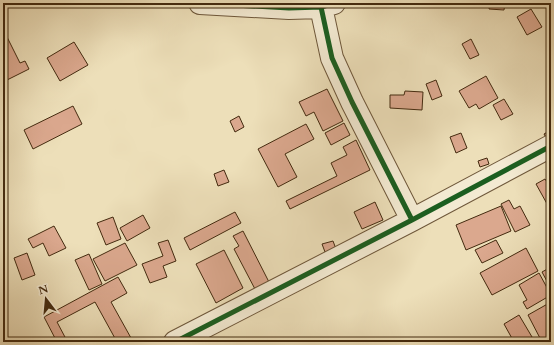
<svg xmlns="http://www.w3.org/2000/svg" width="554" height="345" viewBox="0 0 554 345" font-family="Cardo,serif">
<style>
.building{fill:#dba88e;stroke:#432a0f}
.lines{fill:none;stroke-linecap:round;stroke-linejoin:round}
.minor-casing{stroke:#6e573a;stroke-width:24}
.minor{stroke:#f3ead2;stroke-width:22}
.cycleway-casing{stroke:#f3ead2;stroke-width:8}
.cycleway{stroke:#1b5e20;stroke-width:5}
</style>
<rect width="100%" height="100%" fill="#eddfb9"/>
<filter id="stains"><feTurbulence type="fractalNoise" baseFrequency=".005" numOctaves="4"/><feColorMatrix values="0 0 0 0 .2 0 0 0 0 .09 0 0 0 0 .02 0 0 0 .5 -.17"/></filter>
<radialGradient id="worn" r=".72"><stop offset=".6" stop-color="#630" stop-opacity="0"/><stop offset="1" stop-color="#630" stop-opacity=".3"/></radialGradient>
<!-- building -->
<path class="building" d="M 490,3 L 505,3 L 504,10 L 489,9 Z
M 531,9 L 542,27 L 527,35 L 517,17 Z
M 3,29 L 20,63 L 25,61 L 29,69 L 3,82 Z
M 471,39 L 479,55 L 470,59 L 462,44 Z
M 74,42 L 88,65 L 60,81 L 47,58 Z
M 486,76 L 498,98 L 479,109 L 476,104 L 469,108 L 459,91 Z
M 436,80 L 442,96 L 432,100 L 426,84 Z
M 327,89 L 343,121 L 323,131 L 314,112 L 306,116 L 299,102 Z
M 405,91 L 423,92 L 422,110 L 390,108 L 390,95 L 404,95 Z
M 504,99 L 513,114 L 501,120 L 493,105 Z
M 73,106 L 82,124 L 33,149 L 24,130 Z
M 239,116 L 244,127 L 235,132 L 230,121 Z
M 344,123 L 350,135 L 331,145 L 325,133 Z
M 306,124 L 314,139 L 285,154 L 297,177 L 278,187 L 258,149 Z
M 551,130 L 551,142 L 549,143 L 544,134 Z
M 461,133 L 467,148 L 456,153 L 450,137 Z
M 356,140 L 370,170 L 290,209 L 286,201 L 337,176 L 331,163 L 347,155 L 343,147 Z
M 487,158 L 489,164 L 480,167 L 478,161 Z
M 224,170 L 229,182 L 218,186 L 214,174 Z
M 545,179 L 551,188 L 551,211 L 536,184 Z
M 509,200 L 514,209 L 520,206 L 530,225 L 515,232 L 501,204 Z
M 375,202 L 383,220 L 362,229 L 354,212 Z
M 501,206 L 511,231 L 466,250 L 456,225 Z
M 235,212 L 241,223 L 190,250 L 184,238 Z
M 143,215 L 150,228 L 127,241 L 120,228 Z
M 113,217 L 121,239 L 106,245 L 97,223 Z
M 54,226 L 66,248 L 49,256 L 43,243 L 33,248 L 28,239 Z
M 243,231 L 270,284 L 256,291 L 234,249 L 239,246 L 233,236 Z
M 168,240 L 176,261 L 163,266 L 167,277 L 150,283 L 142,264 L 163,256 L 158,243 Z
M 496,240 L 503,253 L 482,263 L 475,250 Z
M 333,241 L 336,249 L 325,252 L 322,244 Z
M 125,243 L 137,265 L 105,281 L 93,259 Z
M 526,248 L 538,271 L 492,295 L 480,273 Z
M 224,250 L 243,288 L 216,303 L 196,264 Z
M 27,253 L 35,275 L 22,280 L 14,258 Z
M 89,254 L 102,284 L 89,290 L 75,260 Z
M 551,267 L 551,287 L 550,287 L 542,272 Z
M 539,273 L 551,295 L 527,309 L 523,302 L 527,300 L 519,285 Z
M 118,277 L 127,293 L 111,302 L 131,338 L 124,342 L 117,342 L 95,302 L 57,322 L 66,339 L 57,342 L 44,317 Z
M 551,302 L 551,342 L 542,342 L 528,315 Z
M 519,315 L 535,342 L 514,342 L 504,324 Z
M 362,338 L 364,342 L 354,342 Z"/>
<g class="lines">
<defs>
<path id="minor" d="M 200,3 L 289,8 L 321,7 L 334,3
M 321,7 L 332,58 L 352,102 L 412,220
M 175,342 L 412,220 L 551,146"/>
</defs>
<!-- minor casing -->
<use href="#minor" class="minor-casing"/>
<!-- minor -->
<use href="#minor" class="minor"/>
<defs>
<path id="cycleway" d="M 200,3 L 289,8 L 321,7 L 335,3
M 321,7 L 332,58 L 352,102 L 412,220
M 175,342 L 412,220 L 551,146"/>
</defs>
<!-- cycleway casing -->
<use href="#cycleway" class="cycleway-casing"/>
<!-- cycleway -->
<use href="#cycleway" class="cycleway"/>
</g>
<!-- margin -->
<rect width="554" height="345" fill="none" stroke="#eddfb9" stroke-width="16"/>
<rect x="4" y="4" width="546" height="337" fill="none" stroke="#432a0f" stroke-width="2"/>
<rect x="8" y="8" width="538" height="329" fill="none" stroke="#432a0f"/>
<!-- north arrow -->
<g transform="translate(46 299) rotate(344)" stroke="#f3ead2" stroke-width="3" paint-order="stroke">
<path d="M0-3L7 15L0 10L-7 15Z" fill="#432a0f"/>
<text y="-6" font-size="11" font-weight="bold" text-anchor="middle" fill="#432a0f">N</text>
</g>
<rect width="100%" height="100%" filter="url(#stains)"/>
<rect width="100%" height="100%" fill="url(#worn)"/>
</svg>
